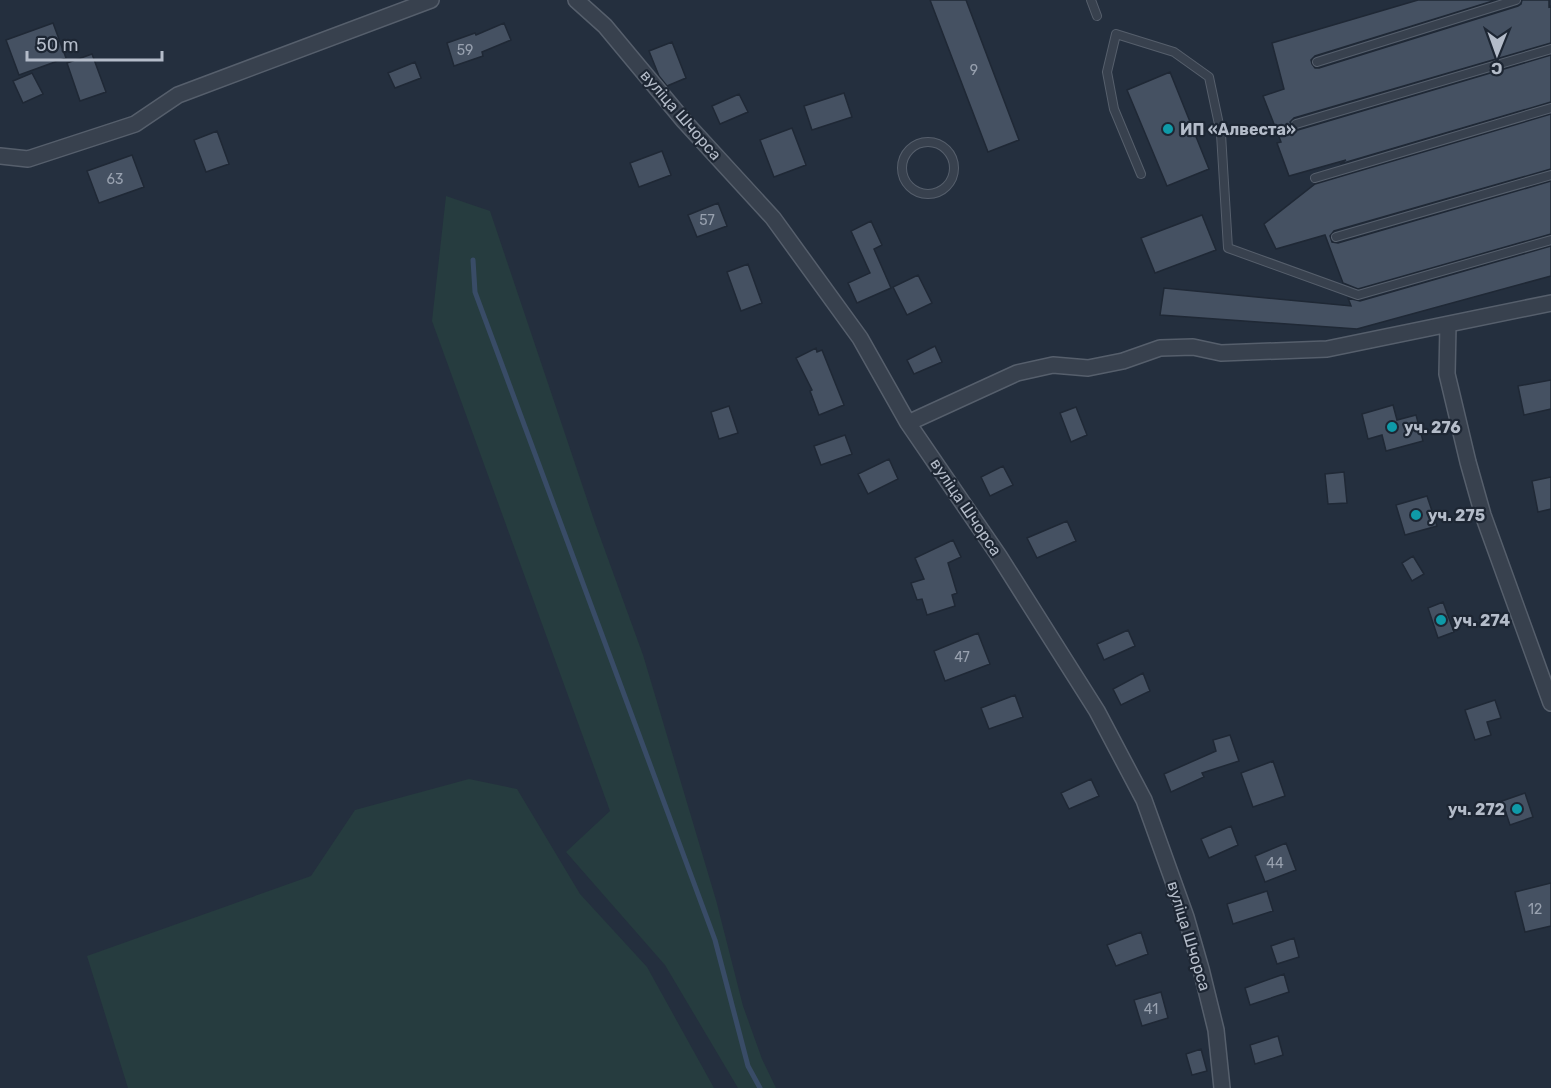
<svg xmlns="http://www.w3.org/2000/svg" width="1551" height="1088" viewBox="0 0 1551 1088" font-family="Rubik,sans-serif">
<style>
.green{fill:#263c3f}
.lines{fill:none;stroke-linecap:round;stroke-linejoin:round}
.stream{stroke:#394c67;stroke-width:5}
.building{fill:#455162;stroke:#1f2835;stroke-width:1.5}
.service-casing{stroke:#565f6c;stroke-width:10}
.minor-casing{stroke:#565f6c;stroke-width:18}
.service{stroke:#38414e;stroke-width:8}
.minor{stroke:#38414e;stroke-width:15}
.culture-dot{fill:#0f9aa8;stroke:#1d2633;stroke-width:2}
.labels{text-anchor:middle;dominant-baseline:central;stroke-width:4.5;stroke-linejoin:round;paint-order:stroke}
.number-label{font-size:14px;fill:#98a1af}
.street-label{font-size:16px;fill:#b4bcc9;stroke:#1d2633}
.poi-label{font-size:16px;font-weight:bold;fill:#b4bcc9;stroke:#1d2633;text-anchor:start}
</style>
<rect width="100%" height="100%" fill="#242f3e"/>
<!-- green -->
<path class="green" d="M 446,196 L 490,211 L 595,523 L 643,655 L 716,900 L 743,1006 L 762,1059 L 776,1088 L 738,1088 L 665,965 L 566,852 L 610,811 L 432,321 Z
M 469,779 L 517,789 L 580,894 L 647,967 L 714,1088 L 128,1088 L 87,956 L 311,876 L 355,810 Z"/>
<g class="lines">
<!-- stream -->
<path class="stream" d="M 473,260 L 475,292 L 715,940 L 748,1066 L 760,1088"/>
</g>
<!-- building -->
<path class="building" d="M 930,0 L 966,0 L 1019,140 L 988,152 Z
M 1418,0 L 1496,0 L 1315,56 L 1311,60 L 1312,64 L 1315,68 L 1319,68 L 1518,6 L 1521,4 L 1522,0 L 1549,0 L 1549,7 L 1551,6 L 1551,43 L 1294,118 L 1290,122 L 1292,128 L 1298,130 L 1551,55 L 1551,102 L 1340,164 L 1346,160 L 1289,176 L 1277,143 L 1281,142 L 1263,96 L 1284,89 L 1272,43 Z
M 53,23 L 66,58 L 19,75 L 6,40 Z
M 504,23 L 511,40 L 482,52 L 483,56 L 454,66 L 447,43 L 475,33 L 476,35 Z
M 672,42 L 686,78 L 667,86 L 659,76 L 649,51 Z
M 92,54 L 106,92 L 80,101 L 67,63 Z
M 415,62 L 421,78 L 395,88 L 388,73 Z
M 1170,72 L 1209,169 L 1167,186 L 1127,90 Z
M 32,73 L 43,94 L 23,103 L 13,81 Z
M 844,93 L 852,117 L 812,130 L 804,106 Z
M 739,94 L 748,112 L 720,124 L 712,106 Z
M 1551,114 L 1551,169 L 1334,231 L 1330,236 L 1332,242 L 1338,243 L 1551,181 L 1551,234 L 1358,289 L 1343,283 L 1325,235 L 1276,249 L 1264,224 L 1315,184 Z
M 792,128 L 806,165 L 774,177 L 760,140 Z
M 217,131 L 229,164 L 206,172 L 194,140 Z
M 662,151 L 671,175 L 639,187 L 630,163 Z
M 132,155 L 144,187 L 99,203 L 87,171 Z
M 718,203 L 727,226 L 697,237 L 688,215 Z
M 1202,215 L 1216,250 L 1155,273 L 1141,238 Z
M 871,221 L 882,245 L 874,249 L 891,288 L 857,303 L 848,283 L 870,273 L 851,231 Z
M 1551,246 L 1551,276 L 1357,329 L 1160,315 L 1164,288 L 1351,306 L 1348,298 L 1360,301 Z
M 748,264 L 762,303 L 741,311 L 727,272 Z
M 918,275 L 932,303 L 907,315 L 893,287 Z
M 935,346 L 942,362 L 914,374 L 907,360 Z
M 816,348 L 817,352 L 822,350 L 844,405 L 819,415 L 810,391 L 812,390 L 796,358 Z
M 1551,380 L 1551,409 L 1524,415 L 1518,386 Z
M 1393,405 L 1397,420 L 1416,415 L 1423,441 L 1386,451 L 1382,435 L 1368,439 L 1362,414 Z
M 729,406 L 738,433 L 719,439 L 711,412 Z
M 1076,407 L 1087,435 L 1071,442 L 1060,413 Z
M 845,435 L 852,454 L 821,465 L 814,446 Z
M 889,459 L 898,479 L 868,494 L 858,474 Z
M 1003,466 L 1013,485 L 990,496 L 981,477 Z
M 1344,472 L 1347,503 L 1328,504 L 1325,474 Z
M 1551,477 L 1551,509 L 1538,512 L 1532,481 Z
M 1427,496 L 1437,526 L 1405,535 L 1396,505 Z
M 1067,521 L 1076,541 L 1037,558 L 1027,538 Z
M 953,540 L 961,557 L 948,563 L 957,593 L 952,595 L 955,606 L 927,615 L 922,599 L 917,600 L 911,583 L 924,579 L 915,558 Z
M 1413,556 L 1424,574 L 1412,581 L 1402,563 Z
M 1443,602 L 1454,632 L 1438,638 L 1428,608 Z
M 1128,630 L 1135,646 L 1104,660 L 1097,644 Z
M 978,633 L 990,664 L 945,681 L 934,651 Z
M 1143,673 L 1150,691 L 1121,705 L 1113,689 Z
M 1015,695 L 1023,717 L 989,729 L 981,708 Z
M 1495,700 L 1501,718 L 1487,722 L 1491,735 L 1475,740 L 1465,710 Z
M 1230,735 L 1239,761 L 1202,773 L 1204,777 L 1171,792 L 1164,774 L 1216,751 L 1213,740 Z
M 1273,761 L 1285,796 L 1253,807 L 1241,773 Z
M 1091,779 L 1099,796 L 1069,809 L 1061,793 Z
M 1525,793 L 1533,817 L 1510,825 L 1502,801 Z
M 1231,826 L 1238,845 L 1209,858 L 1201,839 Z
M 1286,843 L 1296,870 L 1265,882 L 1255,856 Z
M 1551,883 L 1551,926 L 1525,932 L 1515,892 Z
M 1267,891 L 1273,911 L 1233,924 L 1227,904 Z
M 1141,932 L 1148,954 L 1116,966 L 1107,945 Z
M 1294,938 L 1299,957 L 1277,964 L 1271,946 Z
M 1284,974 L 1289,992 L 1250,1005 L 1245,988 Z
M 1161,992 L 1168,1018 L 1142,1026 L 1134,1000 Z
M 1278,1036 L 1283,1055 L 1255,1064 L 1250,1045 Z
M 1201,1049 L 1207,1071 L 1192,1075 L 1186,1054 Z"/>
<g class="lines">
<defs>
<path id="service" d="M 1091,0 L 1097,16
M 1317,62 L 1516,0
M 1296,124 L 1551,49
M902 168a26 26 0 1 1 52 0a26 26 0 1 1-52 0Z
M 1141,174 L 1114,109 L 1107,72 L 1116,34 L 1174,52 L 1209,77 L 1221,134 L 1228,248 L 1358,295 L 1551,240
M 1315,178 L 1551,108
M 1336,237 L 1551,175"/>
<path id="minor" d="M 576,0 L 605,26 L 684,121 L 773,218 L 860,338 L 908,423 L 999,556 L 1097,711 L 1144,800 L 1186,917 L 1201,969 L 1216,1030 L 1222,1088
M 0,156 L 28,159 L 135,124 L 178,95 L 431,0
M 1448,325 L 1447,374 L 1468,462 L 1483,515 L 1551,703
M 908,423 L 1017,373 L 1053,365 L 1088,368 L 1123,361 L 1160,348 L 1193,347 L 1221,353 L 1327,349 L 1551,303"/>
</defs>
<!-- service casing -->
<use href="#service" class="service-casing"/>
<!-- minor casing -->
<use href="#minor" class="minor-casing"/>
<!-- service -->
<use href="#service" class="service"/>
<!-- minor -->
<use href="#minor" class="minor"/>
</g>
<!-- markers -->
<g class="culture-dot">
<circle cx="1168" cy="129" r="6"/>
<circle cx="1392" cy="427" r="6"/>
<circle cx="1416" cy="515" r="6"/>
<circle cx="1441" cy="620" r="6"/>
<circle cx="1517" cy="809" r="6"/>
</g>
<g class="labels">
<!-- number labels -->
<g class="number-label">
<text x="465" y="50">59</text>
<text x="974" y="70">9</text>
<text x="115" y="179">63</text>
<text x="707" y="220">57</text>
<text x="962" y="657">47</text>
<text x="1275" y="863">44</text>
<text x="1535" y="909">12</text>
<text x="1151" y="1009">41</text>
</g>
<!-- street labels -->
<g class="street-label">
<text transform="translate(681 115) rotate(49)">вуліца Шчорса</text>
<text transform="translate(966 507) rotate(56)">вуліца Шчорса</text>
<text transform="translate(1189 936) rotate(73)">вуліца Шчорса</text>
</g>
<!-- poi labels -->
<g class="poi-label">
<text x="1180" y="129">ИП «Алвеста»</text>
<text x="1404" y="427">уч. 276</text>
<text x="1428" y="515">уч. 275</text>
<text x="1453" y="620">уч. 274</text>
<text x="1505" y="809" text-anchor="end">уч. 272</text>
</g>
</g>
<!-- north arrow -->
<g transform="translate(1497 54) rotate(181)" stroke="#1d2633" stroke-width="4.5" paint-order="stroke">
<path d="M0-4.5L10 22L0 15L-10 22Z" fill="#b4bcc9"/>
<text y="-9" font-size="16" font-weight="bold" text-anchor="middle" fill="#b4bcc9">С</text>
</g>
<!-- scale -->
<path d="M27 51v9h135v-9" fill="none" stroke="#b4bcc9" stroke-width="3"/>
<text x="36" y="51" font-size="18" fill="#b4bcc9" stroke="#1d2633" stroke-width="4.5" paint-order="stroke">50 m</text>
</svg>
